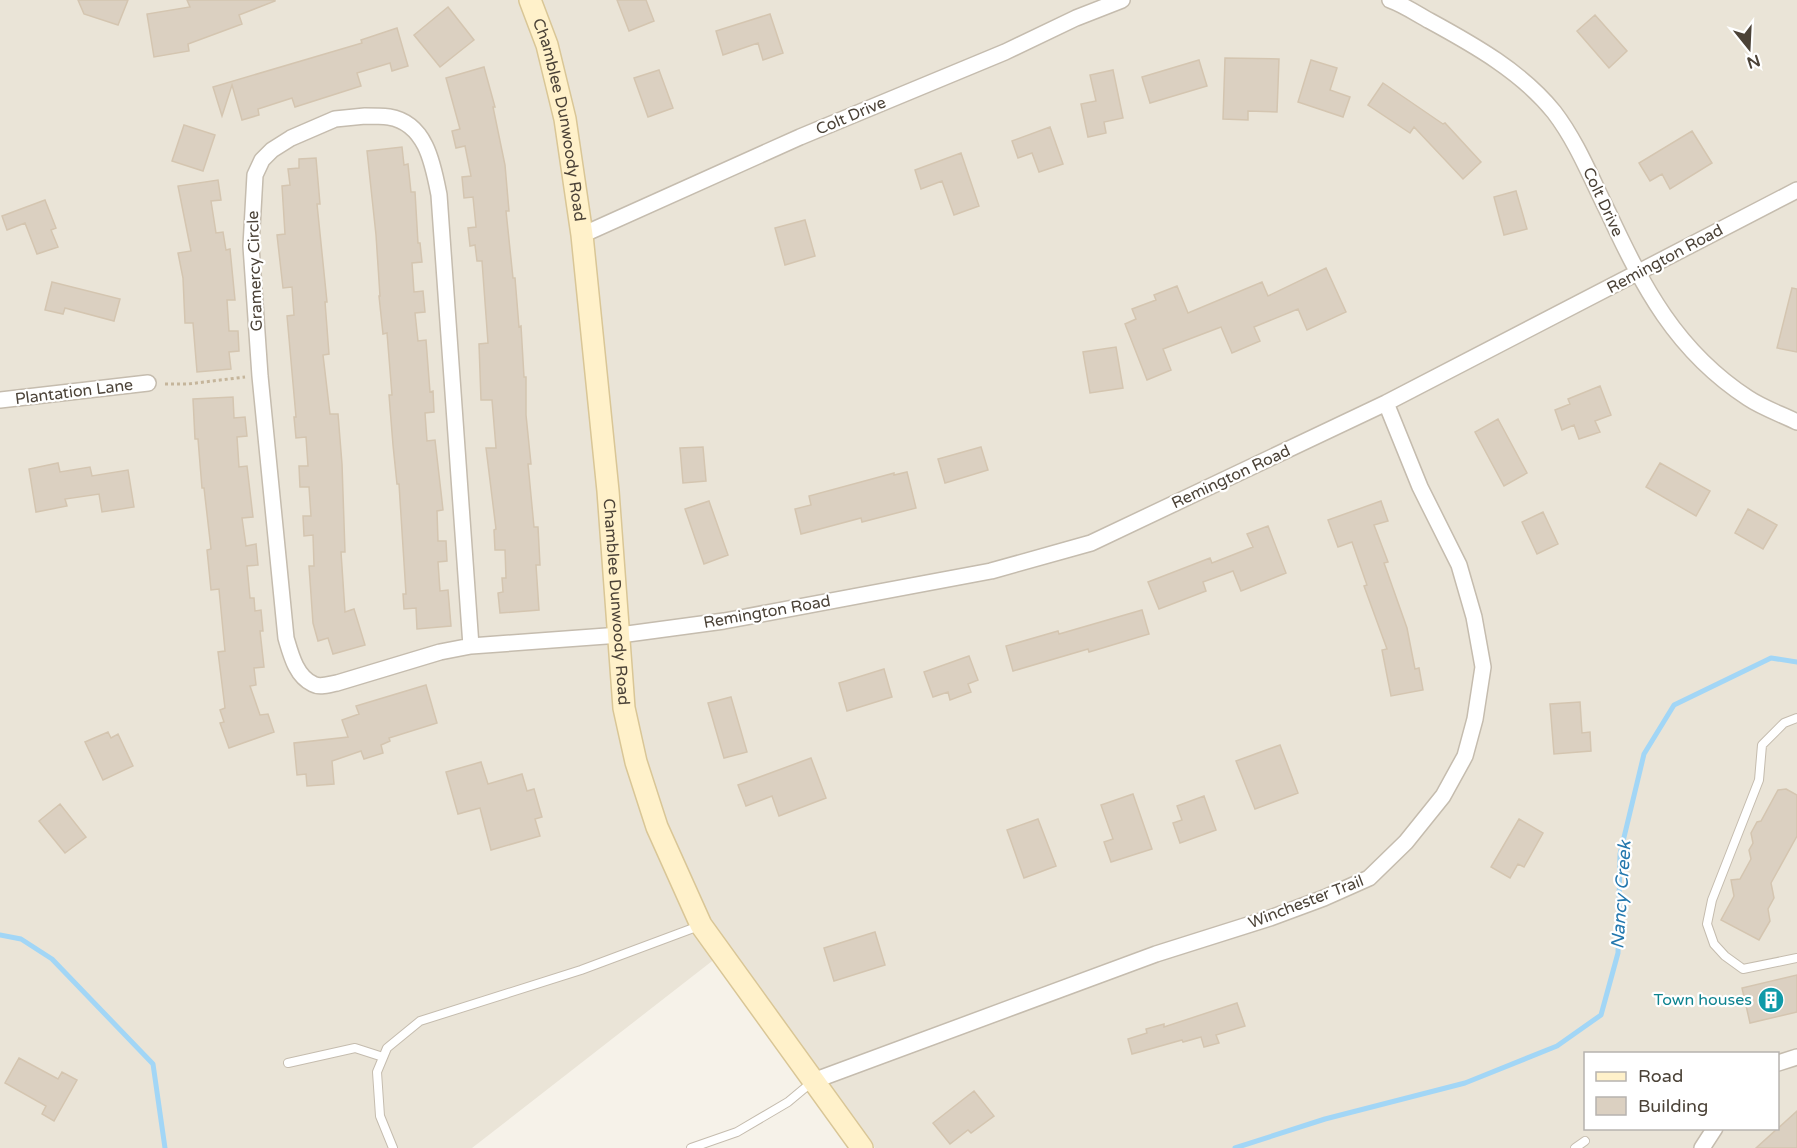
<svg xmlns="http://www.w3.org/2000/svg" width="1797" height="1148" viewBox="0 0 1797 1148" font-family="'Varela Round',sans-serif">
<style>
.residential{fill:#eae4d7;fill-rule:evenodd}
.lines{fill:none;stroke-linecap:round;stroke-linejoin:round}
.stream{stroke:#a2d6f6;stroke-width:5}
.building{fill:#dbd0c1;stroke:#d4c5b0;stroke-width:1.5}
.lane-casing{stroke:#c5bcae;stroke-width:10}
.street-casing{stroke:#c5bcae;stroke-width:18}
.secondary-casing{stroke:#d9c696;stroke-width:24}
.path{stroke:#c5b59b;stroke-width:3;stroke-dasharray:3 3;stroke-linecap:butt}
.lane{stroke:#fff;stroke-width:8}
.street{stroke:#fff;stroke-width:15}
.secondary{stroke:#fff1ca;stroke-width:21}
.labels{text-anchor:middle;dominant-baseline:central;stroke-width:4.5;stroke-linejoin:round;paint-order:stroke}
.street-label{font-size:16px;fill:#4b4237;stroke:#fff}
.culture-label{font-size:16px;fill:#0d838f;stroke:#fff;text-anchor:end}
.water-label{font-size:18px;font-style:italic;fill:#2478ae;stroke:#fff}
</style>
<rect width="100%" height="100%" fill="#f6f2e9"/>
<!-- residential -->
<path class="residential" d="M 0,0 L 1797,0 L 1797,1148 L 875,1148 L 819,1071 L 725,951 L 472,1148 L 0,1148 ZM 1586,1054 L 1778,1054 L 1778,1128 L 1586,1128 Z"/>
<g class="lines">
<!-- stream -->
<path class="stream" d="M 0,935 L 21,939 L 52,959 L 153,1064 L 165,1148
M 1235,1148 L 1325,1119 L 1465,1083 L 1557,1046 L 1601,1015 L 1618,953 L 1620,854 L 1644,754 L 1674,705 L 1771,658 L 1797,662"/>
</g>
<!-- building -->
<path class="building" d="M 78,0 L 128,0 L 118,25 L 84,14 Z
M 187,0 L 275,0 L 275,1 L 239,15 L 242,24 L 188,44 L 189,51 L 154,57 L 147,14 L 190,7 Z
M 617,0 L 646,0 L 654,21 L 629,31 Z
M 448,7 L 474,40 L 440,67 L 414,35 Z
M 770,14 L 783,53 L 763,60 L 758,43 L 723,55 L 716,31 Z
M 1595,15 L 1627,51 L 1609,68 L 1577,31 Z
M 397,28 L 408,66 L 392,71 L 390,63 L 357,73 L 361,86 L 295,107 L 292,98 L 258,109 L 259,115 L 242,120 L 232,85 L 222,116 L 213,87 L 362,43 L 361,40 Z
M 1225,58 L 1279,59 L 1277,112 L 1248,111 L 1248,120 L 1223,119 Z
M 1199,60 L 1207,86 L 1150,103 L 1142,77 Z
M 1311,60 L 1337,68 L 1330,90 L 1350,97 L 1343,117 L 1298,102 Z
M 484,67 L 495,107 L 493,107 L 505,165 L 509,211 L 506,211 L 513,278 L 515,278 L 519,327 L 521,326 L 524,377 L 526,377 L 526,415 L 531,464 L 528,464 L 534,527 L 538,527 L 540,565 L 536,565 L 539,610 L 500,613 L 498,593 L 503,592 L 502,578 L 506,578 L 505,550 L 495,550 L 494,530 L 496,529 L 486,448 L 496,448 L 492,400 L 481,400 L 479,344 L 488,343 L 482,261 L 477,261 L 475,245 L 470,246 L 468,228 L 476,227 L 473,197 L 464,198 L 462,177 L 471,176 L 465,146 L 456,148 L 452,131 L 460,129 L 446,78 Z
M 659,70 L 673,108 L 648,117 L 634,78 Z
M 1113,70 L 1123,118 L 1104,122 L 1106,133 L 1088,137 L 1081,104 L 1096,101 L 1090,75 Z
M 1383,83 L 1443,124 L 1445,123 L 1481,162 L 1463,179 L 1414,127 L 1410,133 L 1368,105 Z
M 184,125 L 215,135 L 203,171 L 172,161 Z
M 1050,127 L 1063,164 L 1039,172 L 1032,153 L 1018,158 L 1012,141 Z
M 1692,131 L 1712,163 L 1670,189 L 1662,174 L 1650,181 L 1639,163 Z
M 402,147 L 404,165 L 408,164 L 411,192 L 415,192 L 418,243 L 420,243 L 422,262 L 412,263 L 414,292 L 423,291 L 425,312 L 415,313 L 418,341 L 426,340 L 430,392 L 433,391 L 434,412 L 425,413 L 427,441 L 435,440 L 441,492 L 443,510 L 437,511 L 438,541 L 446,541 L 447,561 L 438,562 L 440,591 L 448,590 L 451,626 L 417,629 L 416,608 L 404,609 L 403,594 L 406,594 L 399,484 L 397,484 L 393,445 L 389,395 L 392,395 L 387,333 L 383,334 L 379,296 L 380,296 L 376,235 L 367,151 Z
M 961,153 L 979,206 L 954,215 L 942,181 L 921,189 L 915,170 Z
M 316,158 L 320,204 L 317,204 L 327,302 L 325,302 L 329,354 L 323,355 L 330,414 L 338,414 L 342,464 L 345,552 L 341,552 L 345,612 L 354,609 L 365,645 L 333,654 L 328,638 L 318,641 L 313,623 L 309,566 L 314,566 L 313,535 L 304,536 L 303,516 L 311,516 L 309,487 L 300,487 L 299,466 L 308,466 L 306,437 L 296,438 L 294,417 L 296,417 L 287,316 L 294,315 L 292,287 L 283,288 L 277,235 L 285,234 L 282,186 L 290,185 L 288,169 L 299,168 L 299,159 Z
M 218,180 L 221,200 L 211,201 L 216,233 L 223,232 L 226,250 L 230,249 L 235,300 L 227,300 L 229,331 L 238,331 L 239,351 L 229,352 L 231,369 L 197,372 L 193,323 L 185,323 L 183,278 L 178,253 L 191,251 L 178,186 Z
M 1516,191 L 1527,229 L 1504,235 L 1494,197 Z
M 45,200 L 56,228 L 51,230 L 58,247 L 37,254 L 25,223 L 7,230 L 2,216 Z
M 805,220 L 815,256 L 785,265 L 775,228 Z
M 1326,268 L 1346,312 L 1307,330 L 1298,309 L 1254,327 L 1260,341 L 1232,353 L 1221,327 L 1163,349 L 1171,370 L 1147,380 L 1125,324 L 1136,319 L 1132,309 L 1156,300 L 1154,295 L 1177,286 L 1188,313 L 1262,282 L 1268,296 Z
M 52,282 L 120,299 L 114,321 L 65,308 L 63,314 L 45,310 Z
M 1792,288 L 1797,289 L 1797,352 L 1777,348 Z
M 1116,347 L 1123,388 L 1090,393 L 1083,352 Z
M 1600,386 L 1611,415 L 1595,421 L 1600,432 L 1579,439 L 1574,425 L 1562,430 L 1555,410 L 1570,404 L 1568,399 Z
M 233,397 L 234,418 L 245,417 L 247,436 L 237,437 L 239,467 L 247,466 L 253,517 L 242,518 L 246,546 L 256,544 L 258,565 L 247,566 L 250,598 L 254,598 L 255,611 L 261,610 L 263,631 L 260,631 L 264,667 L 254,668 L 256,685 L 250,686 L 260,715 L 268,714 L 274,732 L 229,748 L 220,723 L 224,722 L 220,710 L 225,708 L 218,652 L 225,651 L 219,589 L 211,590 L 207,550 L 211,549 L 204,488 L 202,488 L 198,439 L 195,439 L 193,399 Z
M 1498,419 L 1527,473 L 1504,486 L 1475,432 Z
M 703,447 L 706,481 L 683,483 L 680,448 Z
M 981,447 L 988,470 L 945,483 L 938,459 Z
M 58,463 L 60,472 L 90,467 L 92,476 L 128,470 L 134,507 L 102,512 L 99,494 L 65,499 L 67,506 L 36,512 L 29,469 Z
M 1660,463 L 1710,491 L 1696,516 L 1646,487 Z
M 907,472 L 916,508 L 862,522 L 861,518 L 801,534 L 795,509 L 811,505 L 809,496 L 894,473 L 894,475 Z
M 709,501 L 728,555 L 704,564 L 685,509 Z
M 1381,501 L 1388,521 L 1374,525 L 1388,562 L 1384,563 L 1407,628 L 1415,669 L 1419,668 L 1423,690 L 1391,696 L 1382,650 L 1387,649 L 1364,586 L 1367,585 L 1352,542 L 1338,547 L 1328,520 Z
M 1748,509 L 1777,525 L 1763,549 L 1735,533 Z
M 1543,512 L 1558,544 L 1537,554 L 1522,522 Z
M 1268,526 L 1286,573 L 1241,591 L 1233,571 L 1203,582 L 1206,591 L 1159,609 L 1148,582 L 1210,558 L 1212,563 L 1253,547 L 1247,534 Z
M 1142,610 L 1149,634 L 1089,652 L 1088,649 L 1013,671 L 1006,646 L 1058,631 L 1059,634 Z
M 969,656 L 978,680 L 968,684 L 971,692 L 950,700 L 948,692 L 933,697 L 924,672 Z
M 884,669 L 892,697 L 847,711 L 839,683 Z
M 426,685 L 437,723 L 389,738 L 390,741 L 381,745 L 383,753 L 364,759 L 361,751 L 332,761 L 334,784 L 307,786 L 306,774 L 297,775 L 294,743 L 348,737 L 342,720 L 359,714 L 356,706 Z
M 731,697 L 747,752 L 724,758 L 708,703 Z
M 1580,702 L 1582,733 L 1590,732 L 1591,751 L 1554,754 L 1550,704 Z
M 108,732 L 111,738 L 118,734 L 133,766 L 103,780 L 85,742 Z
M 1280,745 L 1298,793 L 1255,809 L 1236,761 Z
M 811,758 L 826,798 L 779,816 L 772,796 L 746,806 L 738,785 Z
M 481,762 L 488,784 L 522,774 L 527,791 L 534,789 L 542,817 L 535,819 L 540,836 L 491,850 L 480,808 L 458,814 L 446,772 Z
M 1786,789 L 1797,795 L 1797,836 L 1771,883 L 1774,898 L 1768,909 L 1770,921 L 1759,940 L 1721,920 L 1734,896 L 1731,880 L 1740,879 L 1751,859 L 1749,850 L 1753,843 L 1751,833 L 1757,822 L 1761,821 L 1778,790 Z
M 1133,794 L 1152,849 L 1111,862 L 1104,842 L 1113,839 L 1101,805 Z
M 1204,796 L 1216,830 L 1180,843 L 1173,823 L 1182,820 L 1177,806 Z
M 60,804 L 86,837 L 65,853 L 39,821 Z
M 1038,819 L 1056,866 L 1024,878 L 1007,830 Z
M 1519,819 L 1543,833 L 1524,867 L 1518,864 L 1510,878 L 1491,867 Z
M 875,932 L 885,965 L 834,981 L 824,948 Z
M 1797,975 L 1797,1012 L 1750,1023 L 1742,988 Z
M 1237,1003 L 1245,1026 L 1216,1035 L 1219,1043 L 1204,1047 L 1201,1037 L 1183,1042 L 1182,1040 L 1132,1054 L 1128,1039 L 1147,1033 L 1146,1029 L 1164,1024 L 1164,1027 Z
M 19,1058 L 58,1079 L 62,1072 L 77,1080 L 54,1121 L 42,1114 L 46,1106 L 5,1083 Z
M 974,1091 L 994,1116 L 971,1133 L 968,1130 L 950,1144 L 933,1123 Z
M 1797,1111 L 1797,1148 L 1756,1148 Z"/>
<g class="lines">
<defs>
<path id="lane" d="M 1797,718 L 1784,723 L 1762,745 L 1759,780 L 1712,900 L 1707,924 L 1714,944 L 1725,956 L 1743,969 L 1797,958
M 288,1063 L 355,1048 L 383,1057
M 393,1148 L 380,1116 L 377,1072 L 387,1048 L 420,1021 L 581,970 L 699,926
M 691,1148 L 737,1132 L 788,1102 L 812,1082
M 1575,1148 L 1585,1141"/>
<path id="street" d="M 1390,0 C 1404,5 1417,14 1430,21 C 1474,45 1522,72 1554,112 C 1577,142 1591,178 1608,212 C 1643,287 1676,351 1748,398 C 1763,408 1781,414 1797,422
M 365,116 C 373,116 381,116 389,117 C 426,123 433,164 439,195 L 471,646 L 440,652 L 337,683 C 330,684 320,688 313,684 C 296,676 291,655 286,638 L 260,376 L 251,246 L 255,175 L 262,160 L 272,150 L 291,138 L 335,119 Z
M 582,235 L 800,137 L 1005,52 L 1076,18 L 1122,0
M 0,400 L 148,383
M 471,646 L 620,635 L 724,621 L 991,571 L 1091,543 L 1386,403 L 1797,190
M 1778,1063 L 1797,1057
M 813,1081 L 1156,954 L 1270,918 L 1324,898 L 1369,878 L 1406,842 L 1443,796 L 1465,756 L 1475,719 L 1483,667 L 1474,617 L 1459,565 L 1420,487 L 1386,403
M 1702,1148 L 1715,1128"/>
<g id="secondary">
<path id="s1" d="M 530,0 L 547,45 L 565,119 L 582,235 L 608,491 L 624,708 L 636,762 L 657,827 L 701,925 L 862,1148"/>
</g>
</defs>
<!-- lane casing -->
<use href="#lane" class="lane-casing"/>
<!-- street casing -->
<use href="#street" class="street-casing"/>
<!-- secondary casing -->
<use href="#secondary" class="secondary-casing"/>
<!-- path -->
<path class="path" d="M 165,384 L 188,384 L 245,377"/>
<!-- lane -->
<use href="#lane" class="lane"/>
<!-- street -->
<use href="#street" class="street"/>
<!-- secondary -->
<use href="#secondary" class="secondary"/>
</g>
<!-- icons -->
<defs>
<symbol id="building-disc" viewBox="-11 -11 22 22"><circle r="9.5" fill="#0f9aa8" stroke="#fff"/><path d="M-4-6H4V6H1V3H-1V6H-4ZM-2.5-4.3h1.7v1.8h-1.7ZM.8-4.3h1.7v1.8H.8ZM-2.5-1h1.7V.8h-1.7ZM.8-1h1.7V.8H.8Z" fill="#fff"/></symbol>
</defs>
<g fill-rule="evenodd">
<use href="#building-disc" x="1756" y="985" width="30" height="30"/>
</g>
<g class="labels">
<!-- street labels -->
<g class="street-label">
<text transform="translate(851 116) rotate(-23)">Colt Drive</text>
<text stroke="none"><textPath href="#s1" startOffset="124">Chamblee Dunwoody Road</textPath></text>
<text transform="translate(1603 202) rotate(65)">Colt Drive</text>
<text transform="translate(1665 259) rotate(-28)">Remington Road</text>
<text transform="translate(255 271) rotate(-92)">Gramercy Circle</text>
<text transform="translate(74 392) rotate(-7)">Plantation Lane</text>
<text transform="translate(1231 477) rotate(-25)">Remington Road</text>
<text stroke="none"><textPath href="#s1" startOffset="610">Chamblee Dunwoody Road</textPath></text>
<text transform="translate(767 612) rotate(-10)">Remington Road</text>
<text transform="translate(1306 902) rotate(-21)">Winchester Trail</text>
</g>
<!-- culture labels -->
<g class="culture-label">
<text x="1752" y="1000">Town houses</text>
</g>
<!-- water labels -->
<g class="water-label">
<text transform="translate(1621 895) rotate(-86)">Nancy Creek</text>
</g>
</g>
<!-- legend -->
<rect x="1584" y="1052" width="195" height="78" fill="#ffffff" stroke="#b7b3af" stroke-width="1.5"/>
<rect x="1596" y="1072" width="30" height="9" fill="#fff1ca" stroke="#b7b3af" stroke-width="1.5"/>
<text x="1638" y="1082" font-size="18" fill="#4b4237">Road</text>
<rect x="1596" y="1097" width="30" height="18" fill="#dbd0c1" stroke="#b7b3af" stroke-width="1.5"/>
<text x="1638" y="1112" font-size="18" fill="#4b4237">Building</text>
<!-- north arrow -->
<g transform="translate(1749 48) rotate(162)" stroke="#ffffff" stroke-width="4.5" paint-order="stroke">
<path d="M0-4.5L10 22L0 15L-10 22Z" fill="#4b4237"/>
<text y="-9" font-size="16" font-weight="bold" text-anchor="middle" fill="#4b4237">N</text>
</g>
</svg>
